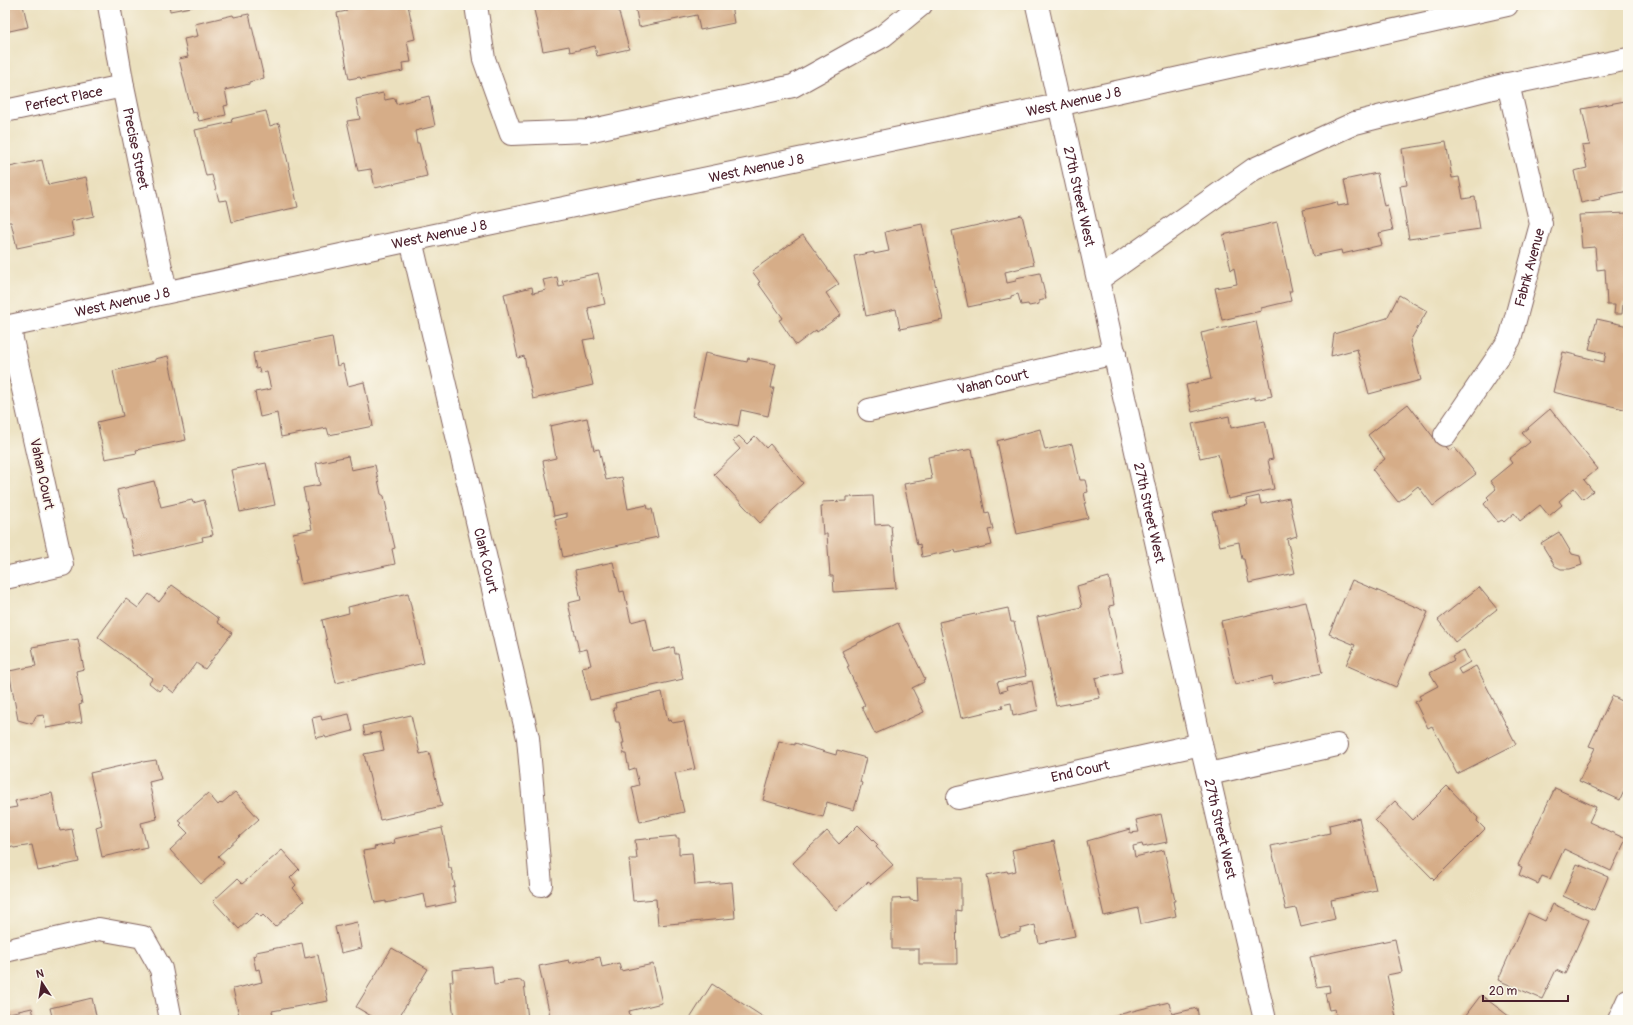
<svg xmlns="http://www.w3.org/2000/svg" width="1633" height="1025" viewBox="0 0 1633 1025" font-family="Pangolin,sans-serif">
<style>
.building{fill:#d6ad88}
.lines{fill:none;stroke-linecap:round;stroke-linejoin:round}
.minor-casing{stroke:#82635e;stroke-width:24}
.tertiary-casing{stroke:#82635e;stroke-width:24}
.minor{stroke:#fff;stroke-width:22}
.tertiary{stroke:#fff;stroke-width:22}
.labels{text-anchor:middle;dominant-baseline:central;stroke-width:3.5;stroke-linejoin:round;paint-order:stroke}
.street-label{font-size:14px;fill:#4a1f2b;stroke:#fbf7ec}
</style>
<rect width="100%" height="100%" fill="#fbf7ec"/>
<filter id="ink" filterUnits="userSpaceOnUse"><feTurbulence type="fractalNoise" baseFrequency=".025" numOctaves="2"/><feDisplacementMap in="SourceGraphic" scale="8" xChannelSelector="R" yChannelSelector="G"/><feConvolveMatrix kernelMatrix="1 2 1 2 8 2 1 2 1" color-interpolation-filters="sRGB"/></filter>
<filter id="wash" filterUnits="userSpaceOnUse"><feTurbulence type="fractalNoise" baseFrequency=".012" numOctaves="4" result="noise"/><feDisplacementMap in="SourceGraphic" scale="16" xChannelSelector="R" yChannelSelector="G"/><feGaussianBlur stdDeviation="0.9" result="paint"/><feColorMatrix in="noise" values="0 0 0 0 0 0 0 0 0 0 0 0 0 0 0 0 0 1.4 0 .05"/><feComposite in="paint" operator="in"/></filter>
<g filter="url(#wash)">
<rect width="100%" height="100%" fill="#ebe0be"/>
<g id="blocks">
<!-- building -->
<path class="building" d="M 5,5 L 23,5 L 28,27 L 5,32 Z
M 169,5 L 196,5 L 196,6 L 170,11 Z
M 365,5 L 408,5 L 415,39 L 407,41 L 411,62 L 402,63 L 403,71 L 361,79 L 360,77 L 349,79 L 337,13 L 347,11 L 346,8 Z
M 533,5 L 617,5 L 629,49 L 597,56 L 595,46 L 570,52 L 569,46 L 543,51 Z
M 635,5 L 731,5 L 734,23 L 700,30 L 697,15 L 639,27 Z
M 249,14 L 264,78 L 249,82 L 249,84 L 225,90 L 228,105 L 224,106 L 226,115 L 199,121 L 196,112 L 192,113 L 179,59 L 188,57 L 184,39 L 198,36 L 195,24 L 233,15 L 234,17 Z
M 383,93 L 385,100 L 395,98 L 396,104 L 429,96 L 435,126 L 415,131 L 417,143 L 419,143 L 427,176 L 375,188 L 371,169 L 358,171 L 347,121 L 360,119 L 356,99 Z
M 1625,101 L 1628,112 L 1628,191 L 1599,197 L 1600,199 L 1581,203 L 1574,171 L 1587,168 L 1582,146 L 1590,145 L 1582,109 Z
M 266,111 L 270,126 L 279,123 L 298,207 L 232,222 L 227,200 L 219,201 L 212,175 L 206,176 L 195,130 L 232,122 L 231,119 Z
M 1446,142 L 1452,178 L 1459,177 L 1463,199 L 1475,197 L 1480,229 L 1409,239 L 1400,186 L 1407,185 L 1402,149 Z
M 42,160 L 48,185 L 86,177 L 94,216 L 71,221 L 74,236 L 17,248 L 11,222 L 6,222 L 5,216 L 5,168 Z
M 1377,173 L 1384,206 L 1387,205 L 1393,230 L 1379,233 L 1382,245 L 1342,254 L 1341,250 L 1313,256 L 1303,210 L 1337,202 L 1338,206 L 1349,204 L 1344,180 Z
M 1628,213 L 1628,303 L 1623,303 L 1622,314 L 1614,314 L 1615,305 L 1607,305 L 1605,269 L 1597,270 L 1595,247 L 1582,248 L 1579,215 Z
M 1022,215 L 1034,265 L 1005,272 L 1007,283 L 1016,281 L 1016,278 L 1040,273 L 1046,299 L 1039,301 L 1039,304 L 1029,306 L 1028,304 L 1021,305 L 1018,294 L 1011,296 L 1011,298 L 968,307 L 952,231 Z
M 1277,222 L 1292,291 L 1289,291 L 1291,301 L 1261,308 L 1261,311 L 1222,320 L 1215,288 L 1237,284 L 1234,268 L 1231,270 L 1223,235 Z
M 922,224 L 943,320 L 900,329 L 896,309 L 866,316 L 854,256 L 874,252 L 874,254 L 889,251 L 885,232 Z
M 803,235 L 839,284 L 826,293 L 841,315 L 817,332 L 816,330 L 796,345 L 779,320 L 783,318 L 758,283 L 760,282 L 752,271 Z
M 598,273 L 605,304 L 588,308 L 595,338 L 583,340 L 593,385 L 533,399 L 524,356 L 518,358 L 504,294 L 532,287 L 533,293 L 546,290 L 543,280 L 557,277 L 559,287 L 564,286 L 562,281 Z
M 1399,295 L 1427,311 L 1410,341 L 1421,380 L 1369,394 L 1357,349 L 1331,356 L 1334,334 L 1387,318 Z
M 1597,319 L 1628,326 L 1628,410 L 1553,392 L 1563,352 L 1604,362 L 1606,353 L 1589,349 Z
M 1256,321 L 1272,396 L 1255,400 L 1255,397 L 1192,412 L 1186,385 L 1211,379 L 1201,333 Z
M 332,337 L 337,366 L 343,364 L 348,386 L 364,382 L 373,426 L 329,435 L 327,428 L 281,437 L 277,413 L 260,417 L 255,392 L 271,389 L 267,372 L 260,373 L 259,368 L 256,369 L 253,353 Z
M 705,353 L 747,362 L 748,358 L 776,364 L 771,388 L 774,388 L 768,416 L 741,410 L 738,426 L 692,416 Z
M 168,356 L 186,440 L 136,450 L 137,453 L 105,459 L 97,422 L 123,416 L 113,371 L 155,361 L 155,359 Z
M 1408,404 L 1437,442 L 1439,440 L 1449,451 L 1454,447 L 1476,474 L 1433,506 L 1418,486 L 1398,502 L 1372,469 L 1385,459 L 1368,435 Z
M 1550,409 L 1598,469 L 1584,480 L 1593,491 L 1583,499 L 1574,488 L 1559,501 L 1562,505 L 1549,516 L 1540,505 L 1520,521 L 1514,513 L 1504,522 L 1502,520 L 1498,522 L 1484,504 L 1489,499 L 1487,497 L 1496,489 L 1490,481 L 1512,463 L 1509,459 L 1530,442 L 1522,433 Z
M 1229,416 L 1231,428 L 1265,421 L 1273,459 L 1268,460 L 1274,489 L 1228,499 L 1218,454 L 1200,458 L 1192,424 Z
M 587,418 L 594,450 L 599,449 L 606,480 L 622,477 L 628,509 L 647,505 L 648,509 L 652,509 L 658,537 L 563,557 L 555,520 L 567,517 L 567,513 L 554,516 L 543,461 L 556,458 L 550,426 Z
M 1040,429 L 1045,450 L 1072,444 L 1080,480 L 1085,480 L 1088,492 L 1084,493 L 1086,503 L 1084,503 L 1088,518 L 1017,534 L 997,441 Z
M 739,436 L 747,444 L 755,436 L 766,448 L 770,444 L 803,483 L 760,523 L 714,474 L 740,449 L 733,441 Z
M 972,449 L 985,513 L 989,512 L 993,529 L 988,530 L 992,545 L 956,553 L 955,550 L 922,557 L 920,544 L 917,545 L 904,484 L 932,479 L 928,457 Z
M 348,456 L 351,470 L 375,465 L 381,494 L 384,496 L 387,510 L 385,512 L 389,531 L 392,535 L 395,548 L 392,549 L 395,564 L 301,584 L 296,558 L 298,558 L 293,533 L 312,529 L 303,488 L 320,485 L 316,463 Z
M 266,463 L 275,505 L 240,512 L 231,470 Z
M 154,481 L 161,507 L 192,500 L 193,503 L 204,500 L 213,535 L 202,537 L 203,541 L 135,557 L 126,518 L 124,518 L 117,490 Z
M 873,496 L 875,525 L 889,524 L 889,526 L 891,525 L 896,588 L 834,592 L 833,576 L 830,576 L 827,534 L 823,534 L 821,507 L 823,507 L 822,502 L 847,501 L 847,497 Z
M 1259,496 L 1261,504 L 1289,498 L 1297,536 L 1287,539 L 1295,573 L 1249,583 L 1244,559 L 1242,559 L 1239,542 L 1220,546 L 1212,512 L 1248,505 L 1246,499 Z
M 1559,532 L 1572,554 L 1580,556 L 1582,565 L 1570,569 L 1561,569 L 1555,566 L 1541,543 Z
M 613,562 L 620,592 L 624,591 L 631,622 L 646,618 L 653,652 L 674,647 L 675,654 L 678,654 L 683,679 L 590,700 L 582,667 L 591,665 L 587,649 L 579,651 L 568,603 L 581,600 L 575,570 Z
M 1109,577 L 1114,605 L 1109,606 L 1123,672 L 1095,678 L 1100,698 L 1056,706 L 1037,617 L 1082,607 L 1077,586 Z
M 1352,580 L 1428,612 L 1396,687 L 1346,665 L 1355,645 L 1329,634 Z
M 172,585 L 219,619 L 217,622 L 232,633 L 205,669 L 196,663 L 174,693 L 164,685 L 159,691 L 149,683 L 153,678 L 98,637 L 126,599 L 138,608 L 149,594 L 159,602 Z
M 1479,587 L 1497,609 L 1455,642 L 1438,620 Z
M 408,593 L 424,663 L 336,683 L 322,620 L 349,613 L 348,607 Z
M 1306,602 L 1322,673 L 1273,684 L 1272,676 L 1235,685 L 1221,621 Z
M 1008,608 L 1011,622 L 1014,622 L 1026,676 L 997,682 L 1000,692 L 1007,690 L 1006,687 L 1032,681 L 1038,710 L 1013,716 L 1011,703 L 1002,705 L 1003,708 L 961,718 L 939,622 L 975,614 L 975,615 Z
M 898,623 L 925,679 L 923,680 L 924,682 L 912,688 L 924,712 L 875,734 L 862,707 L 865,705 L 847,667 L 849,666 L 842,651 Z
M 78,639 L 84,669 L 76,671 L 82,704 L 79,705 L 82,722 L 46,728 L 44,715 L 36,716 L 32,724 L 18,720 L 9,671 L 36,666 L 32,647 Z
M 1464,650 L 1470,662 L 1458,669 L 1461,674 L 1476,666 L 1516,744 L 1457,774 L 1432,726 L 1428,728 L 1415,702 L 1421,699 L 1419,696 L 1438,686 L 1430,673 L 1454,660 L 1452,656 Z
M 662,692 L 668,721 L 671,720 L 672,723 L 684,721 L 695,769 L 675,773 L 684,812 L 640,822 L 632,787 L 639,785 L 635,768 L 629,770 L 626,754 L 624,754 L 622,743 L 624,743 L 619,722 L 616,722 L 613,708 L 616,708 L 615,703 Z
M 1612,696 L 1628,704 L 1628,782 L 1620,800 L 1579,781 L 1595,748 L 1589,746 Z
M 349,714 L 353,731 L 326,738 L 325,736 L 316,738 L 312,718 L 321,716 L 322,720 Z
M 411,715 L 420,754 L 429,752 L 442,806 L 380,820 L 364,754 L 384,750 L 380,732 L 365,735 L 363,726 Z
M 779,741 L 795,745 L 795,743 L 836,755 L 837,750 L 866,758 L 860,782 L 862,783 L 854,810 L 827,802 L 823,817 L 763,800 Z
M 156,760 L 161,779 L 149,782 L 157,819 L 141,823 L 147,847 L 102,857 L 96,827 L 102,825 L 90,773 L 142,761 L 143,762 Z
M 1447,786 L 1478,818 L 1477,821 L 1485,829 L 1434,880 L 1375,820 L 1395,801 L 1413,820 Z
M 1555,788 L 1596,807 L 1589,822 L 1626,839 L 1611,871 L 1564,849 L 1550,879 L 1542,876 L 1538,884 L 1519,875 L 1522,867 L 1518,865 Z
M 235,792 L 259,819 L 218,856 L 224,863 L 201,884 L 170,850 L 188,833 L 180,825 L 182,823 L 178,820 L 208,793 L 218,805 L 220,803 L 221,804 Z
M 52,793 L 60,831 L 72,829 L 79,862 L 38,871 L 32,845 L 14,848 L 11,846 L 7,847 L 5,836 L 5,809 L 17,807 L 15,801 Z
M 1161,814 L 1167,842 L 1143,847 L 1142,844 L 1133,846 L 1135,857 L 1164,850 L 1175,901 L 1173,901 L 1176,916 L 1141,924 L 1138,908 L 1104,916 L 1087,841 L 1130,829 L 1130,833 L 1139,832 L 1136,820 Z
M 1359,818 L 1376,890 L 1331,900 L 1335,919 L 1301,927 L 1296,908 L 1286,910 L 1271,846 L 1330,833 L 1329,825 Z
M 858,825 L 878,845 L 876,847 L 893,865 L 871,884 L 868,882 L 836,910 L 793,863 L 827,831 L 839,844 Z
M 442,828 L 449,860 L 448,860 L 449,868 L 451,868 L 455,886 L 453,887 L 456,902 L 427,908 L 424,894 L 386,903 L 386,901 L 375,903 L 363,851 L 375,849 L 374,847 L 395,843 L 394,839 Z
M 676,836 L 676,838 L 679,838 L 679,854 L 692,853 L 695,885 L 732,882 L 735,918 L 658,925 L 656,899 L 633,901 L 629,859 L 637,859 L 635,840 Z
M 1054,841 L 1075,936 L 1039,943 L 1035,925 L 1020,929 L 1020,932 L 1000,937 L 987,875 L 1007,871 L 1008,873 L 1016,871 L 1012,850 Z
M 282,850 L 299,869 L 290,878 L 296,885 L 293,888 L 304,901 L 275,927 L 263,915 L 261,917 L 257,913 L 239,929 L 213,901 L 237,879 L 242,884 Z
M 1577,864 L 1608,877 L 1594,910 L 1563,896 Z
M 917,878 L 961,878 L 961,911 L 956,910 L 957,964 L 919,964 L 919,949 L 892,949 L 892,899 L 910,898 L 910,900 L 918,901 Z
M 1553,904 L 1589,920 L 1565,974 L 1556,970 L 1542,999 L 1498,980 L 1528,913 L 1545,921 Z
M 357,922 L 362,948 L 341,953 L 335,927 Z
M 1395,939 L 1402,972 L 1387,975 L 1396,1017 L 1390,1018 L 1391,1020 L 1337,1020 L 1335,1009 L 1329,1010 L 1325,993 L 1330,992 L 1329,985 L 1317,987 L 1310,957 Z
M 302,943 L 305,958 L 318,955 L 328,1001 L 272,1011 L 274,1020 L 240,1020 L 233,989 L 262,982 L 259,969 L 256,970 L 253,956 L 256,955 L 256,952 Z
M 392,948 L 428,969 L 397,1020 L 378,1020 L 356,1007 Z
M 600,957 L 602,967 L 619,963 L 621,971 L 653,964 L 662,1003 L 629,1011 L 631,1020 L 551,1020 L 539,966 L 569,960 L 570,963 Z
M 492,966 L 494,985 L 503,984 L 503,982 L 521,980 L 521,982 L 524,982 L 528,1020 L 454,1020 L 450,981 L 453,981 L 452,970 Z
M 712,984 L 768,1020 L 695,1020 L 691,1017 Z
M 1481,995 L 1514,1020 L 1462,1020 Z
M 92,998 L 97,1020 L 53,1020 L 50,1008 Z
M 1169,1002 L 1172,1014 L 1197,1008 L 1199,1020 L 1118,1020 L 1117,1015 Z
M 32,1008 L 35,1020 L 5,1020 L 5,1014 Z"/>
</g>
</g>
<g filter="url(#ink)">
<use href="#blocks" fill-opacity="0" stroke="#82635e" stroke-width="1"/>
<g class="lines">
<defs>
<g id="minor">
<path id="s1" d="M 109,5 L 123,86 L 166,292"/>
<path d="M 476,5 L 484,59 L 511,134 L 588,131 L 793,86 L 883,36 L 921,5"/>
<path id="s2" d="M 1037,5 L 1201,744 L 1265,1020"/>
<path id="s3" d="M 5,111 L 123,86"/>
<path id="s4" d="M 411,240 L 528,738 L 541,885"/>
<path d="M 1099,279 L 1254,169 L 1355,123 L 1508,84 L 1628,59"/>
<path id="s5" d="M 869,410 L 1115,353"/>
<path id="s6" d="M 1445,435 L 1510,339 L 1541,224 L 1508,84"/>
<path d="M 5,578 L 62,565 L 9,326"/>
<path d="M 1209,774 L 1337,745"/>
<path id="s7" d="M 958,798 L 1201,744"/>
<path d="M 5,951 L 99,929 L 143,937 L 161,969 L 171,1020"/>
<path d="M 1619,1020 L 1628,1000"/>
</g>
<g id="tertiary">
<path id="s8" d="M 5,327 L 411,240 L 1058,105 L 1507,5"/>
</g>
</defs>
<!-- minor casing -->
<use href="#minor" class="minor-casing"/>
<!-- tertiary casing -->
<use href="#tertiary" class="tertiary-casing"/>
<!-- minor -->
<use href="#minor" class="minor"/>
<!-- tertiary -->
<use href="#tertiary" class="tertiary"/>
</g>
</g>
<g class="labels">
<!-- street labels -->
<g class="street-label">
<text stroke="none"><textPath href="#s3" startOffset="60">Perfect Place</textPath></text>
<text stroke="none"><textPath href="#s8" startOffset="1092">West Avenue J 8</textPath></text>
<text stroke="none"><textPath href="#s1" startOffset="146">Precise Street</textPath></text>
<text stroke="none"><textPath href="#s8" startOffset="768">West Avenue J 8</textPath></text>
<text stroke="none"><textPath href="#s2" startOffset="196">27th Street West</textPath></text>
<text stroke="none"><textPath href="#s8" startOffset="444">West Avenue J 8</textPath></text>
<text stroke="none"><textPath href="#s6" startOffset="190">Fabrik Avenue</textPath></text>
<text stroke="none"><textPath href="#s8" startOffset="120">West Avenue J 8</textPath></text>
<text stroke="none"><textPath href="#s5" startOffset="127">Vahan Court</textPath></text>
<text transform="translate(42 474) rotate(78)">Vahan Court</text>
<text stroke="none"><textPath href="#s2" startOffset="520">27th Street West</textPath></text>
<text stroke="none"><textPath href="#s4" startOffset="329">Clark Court</textPath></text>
<text stroke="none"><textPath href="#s7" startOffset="125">End Court</textPath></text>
<text stroke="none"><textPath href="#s2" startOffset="844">27th Street West</textPath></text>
</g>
</g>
<!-- margin -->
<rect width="1633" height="1025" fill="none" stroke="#fbf7ec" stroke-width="20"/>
<!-- north arrow -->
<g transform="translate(42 983) rotate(348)" stroke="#fbf7ec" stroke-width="3" paint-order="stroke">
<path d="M0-3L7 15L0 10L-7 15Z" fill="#4a1f2b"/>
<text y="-6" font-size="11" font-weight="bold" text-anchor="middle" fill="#4a1f2b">N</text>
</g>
<!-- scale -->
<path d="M1483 995v6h85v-6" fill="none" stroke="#4a1f2b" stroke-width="2"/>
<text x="1489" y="995" font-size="12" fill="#4a1f2b" stroke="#fbf7ec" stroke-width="3" paint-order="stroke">20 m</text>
</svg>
